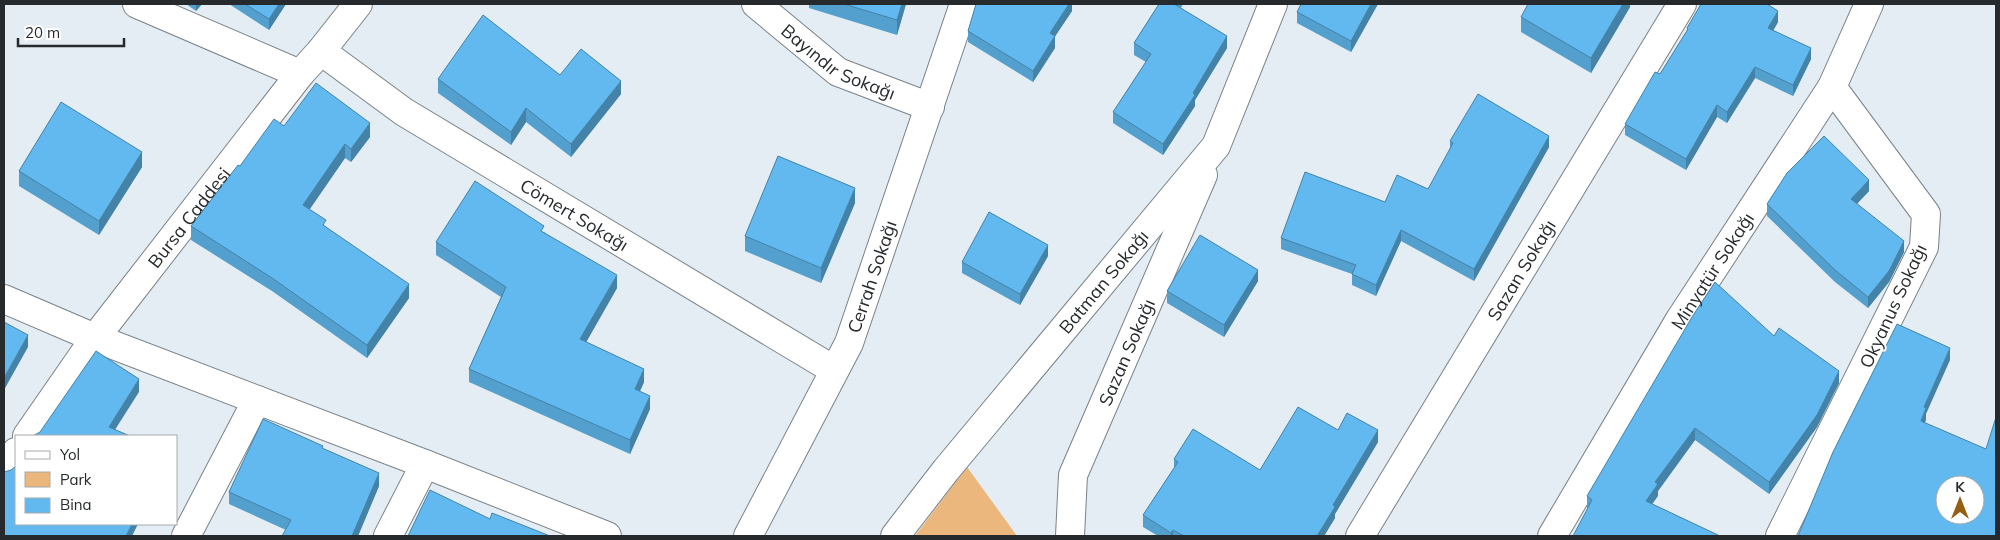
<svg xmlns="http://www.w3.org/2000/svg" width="2000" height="540" viewBox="0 0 2000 540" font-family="Mulish,sans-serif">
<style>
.green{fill:#ebb77c}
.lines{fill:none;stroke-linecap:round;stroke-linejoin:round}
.minor-casing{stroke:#7a8288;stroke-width:30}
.minor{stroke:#fff;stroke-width:28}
.wall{fill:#539fce}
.shaded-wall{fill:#4482a7}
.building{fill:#61b9ef;stroke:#4482a7;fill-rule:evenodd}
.labels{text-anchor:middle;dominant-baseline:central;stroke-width:4;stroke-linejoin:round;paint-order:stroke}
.street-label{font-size:18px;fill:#262a2c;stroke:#fff}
</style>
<rect width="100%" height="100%" fill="#e3edf3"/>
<!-- green -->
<path class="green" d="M 967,467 L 1017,536 L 915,536 Z"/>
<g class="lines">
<defs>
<g id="minor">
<path d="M 137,4 L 300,74"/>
<path id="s1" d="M 756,4 L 838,72 L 930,107"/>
<path id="s2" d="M 321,51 L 404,112 L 834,370"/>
<path d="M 4,299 L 95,338 L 425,464 L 607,536"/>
<path id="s3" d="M 27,436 L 95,338 L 300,74 L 321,51 L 358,4"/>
<path d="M 4,470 L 16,452"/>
<path d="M 186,536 L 257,400"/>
<path d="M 388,536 L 425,464"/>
<path id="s4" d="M 748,536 L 849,343 L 964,4"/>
<path id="s5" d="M 895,536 L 946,470 L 1216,146 L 1273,4"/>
<path id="s6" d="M 1070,536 L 1073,475 L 1203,175"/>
<path id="s7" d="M 1360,536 L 1682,4"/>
<path id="s8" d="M 1552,536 L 1679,321 L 1832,87 L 1869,4"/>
<path d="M 1780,536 L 1924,247 L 1926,214 L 1832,87"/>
</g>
</defs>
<!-- minor casing -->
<use href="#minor" class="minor-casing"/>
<!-- minor -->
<use href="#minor" class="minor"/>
</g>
<!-- wall -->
<path class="wall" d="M 186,4 L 202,4 L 196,11 Z
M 229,4 L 286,4 L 269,30 Z
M 809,4 L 906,4 L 897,35 L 809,8 Z
M 1072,4 L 1072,11 L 1055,36 L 1055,48 L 1033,82 L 968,42 L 968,31 Z
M 1159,4 L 1183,4 L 1181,8 L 1227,48 L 1195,100 L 1195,106 L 1163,155 L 1113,123 L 1113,112 L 1146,62 L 1134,55 L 1134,43 Z
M 1378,4 L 1351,52 L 1297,23 L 1297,12 Z
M 1630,4 L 1630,7 L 1591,73 L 1521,32 L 1521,17 Z
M 1778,22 L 1773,31 L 1811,59 L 1793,96 L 1755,78 L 1727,123 L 1717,117 L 1686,170 L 1625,135 L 1625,124 L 1660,74 L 1687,32 L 1687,28 Z
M 560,75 L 621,94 L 571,157 L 526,122 L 511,145 L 438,93 L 438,79 Z
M 284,126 L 370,137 L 351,162 L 345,158 L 309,210 L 326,227 L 409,298 L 367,358 L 272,291 L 191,240 L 191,226 L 240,166 Z
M 1450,141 L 1549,147 L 1474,281 L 1401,241 L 1376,296 L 1352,285 L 1352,274 L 1281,249 L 1281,238 L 1385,202 L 1428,189 L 1450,150 Z
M 142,167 L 99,235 L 19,186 L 19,171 Z
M 1869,191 L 1857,204 L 1904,252 L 1889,282 L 1868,308 L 1835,282 L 1767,216 L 1767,204 Z
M 855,203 L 821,283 L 745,251 L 745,236 Z
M 544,232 L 617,288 L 586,342 L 644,382 L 640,391 L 650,409 L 630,454 L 469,382 L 469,369 L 501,297 L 436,255 L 436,242 Z
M 1048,256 L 1020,305 L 962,273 L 962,262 Z
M 1258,281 L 1224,337 L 1167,303 L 1167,291 Z
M 1774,336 L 1839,383 L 1817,427 L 1769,494 L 1695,440 L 1658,491 L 1658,496 L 1587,509 L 1587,496 Z
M 1338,430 L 1378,442 L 1335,514 L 1335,518 L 1324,536 L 1158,536 L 1143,527 L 1143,515 L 1174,468 L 1174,459 L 1260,470 Z
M 323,449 L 379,486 L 358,536 L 282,536 L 286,530 L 229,504 L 229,492 Z"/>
<!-- shaded-wall -->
<path class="shaded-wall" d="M 196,4 L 202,4 L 196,11 Z
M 279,4 L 286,4 L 269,30 L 269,19 Z
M 902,4 L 906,4 L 897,35 L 897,20 Z
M 1069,4 L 1072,4 L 1072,11 L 1050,44 L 1050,33 Z
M 1371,4 L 1378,4 L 1351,52 L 1351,41 Z
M 1623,4 L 1630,4 L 1630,7 L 1591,73 L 1591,58 Z
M 1778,11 L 1778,22 L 1768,39 L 1768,28 Z
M 1055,36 L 1055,48 L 1033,82 L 1033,71 Z
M 1227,36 L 1227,48 L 1195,100 L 1195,106 L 1163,155 L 1163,144 L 1193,93 Z
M 1811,48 L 1811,59 L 1793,96 L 1793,85 Z
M 1755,67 L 1755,78 L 1727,123 L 1727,112 Z
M 621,81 L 621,94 L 571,157 L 571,144 Z
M 1717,105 L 1717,117 L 1686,170 L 1686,159 Z
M 526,108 L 526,122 L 511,145 L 511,132 Z
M 370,123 L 370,137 L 351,162 L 351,149 Z
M 1549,136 L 1549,147 L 1474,281 L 1474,269 Z
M 345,144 L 345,158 L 303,219 L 303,205 Z
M 142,152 L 142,167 L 99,235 L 99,221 Z
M 1869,180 L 1869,191 L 1851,210 L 1851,199 Z
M 855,188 L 855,203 L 821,283 L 821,268 Z
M 1401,230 L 1401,241 L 1376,296 L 1376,285 Z
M 1904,241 L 1904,252 L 1889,282 L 1868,308 L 1868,297 Z
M 1048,245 L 1048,256 L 1020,305 L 1020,294 Z
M 1258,270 L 1258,281 L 1224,337 L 1224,325 Z
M 617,275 L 617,288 L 580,353 L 580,339 Z
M 409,284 L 409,298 L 367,358 L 367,345 Z
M 28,335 L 28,347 L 4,390 L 4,378 Z
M 1950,348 L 1950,360 L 1926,414 L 1926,420 L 1921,433 L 1921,421 L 1924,407 Z
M 644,369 L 644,382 L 635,402 L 635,389 Z
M 1839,371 L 1839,383 L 1817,427 L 1769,494 L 1769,482 Z
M 139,379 L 139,392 L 111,436 L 109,427 Z
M 650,396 L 650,409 L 630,454 L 630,440 Z
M 1695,428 L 1695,440 L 1658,491 L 1658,496 L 1646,513 L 1646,501 L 1655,482 Z
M 1378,430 L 1378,442 L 1335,514 L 1335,518 L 1324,536 L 1317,536 L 1333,505 Z
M 379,473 L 379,486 L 358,536 L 352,536 Z
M 132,524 L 138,524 L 132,536 L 126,536 Z
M 1173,530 L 1173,536 L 1171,536 L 1171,533 Z"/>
<!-- building -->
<path class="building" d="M 245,4 L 279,4 L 269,19 Z
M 844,4 L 902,4 L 897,20 Z
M 976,4 L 1069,4 L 1050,33 L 1055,36 L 1033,71 L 968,31 Z
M 1159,4 L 1174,4 L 1227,36 L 1193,93 L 1195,95 L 1163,144 L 1113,112 L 1151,54 L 1134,43 Z
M 1301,4 L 1371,4 L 1351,41 L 1297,12 Z
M 1528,4 L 1623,4 L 1591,58 L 1521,17 Z
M 1701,4 L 1767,4 L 1778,11 L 1768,28 L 1811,48 L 1793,85 L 1755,67 L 1727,112 L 1717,105 L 1686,159 L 1625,124 L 1655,72 L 1660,74 L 1688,29 L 1687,28 Z
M 483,15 L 560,75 L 581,49 L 621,81 L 571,144 L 526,108 L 511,132 L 438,79 Z
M 316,83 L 370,123 L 351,149 L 345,144 L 303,205 L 326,220 L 323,225 L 409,284 L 367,345 L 272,278 L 191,226 L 238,165 L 240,166 L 274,119 L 284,126 Z
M 1478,94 L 1549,136 L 1474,269 L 1401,230 L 1376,285 L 1352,274 L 1356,265 L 1281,238 L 1305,172 L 1385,202 L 1397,175 L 1428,189 L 1453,143 L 1450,141 Z
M 61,102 L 142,152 L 99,221 L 19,171 Z
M 1824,136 L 1869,180 L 1851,199 L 1904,241 L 1889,271 L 1868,297 L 1835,270 L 1767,204 L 1787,173 Z
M 778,156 L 855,188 L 821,268 L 745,236 Z
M 475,181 L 544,226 L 541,231 L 617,275 L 580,339 L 644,369 L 635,389 L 650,396 L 630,440 L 469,369 L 506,287 L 436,242 Z
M 989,212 L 1048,245 L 1020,294 L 962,262 Z
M 1200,235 L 1258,270 L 1224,325 L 1167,291 Z
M 1715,282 L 1774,336 L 1779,328 L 1839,371 L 1817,415 L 1769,482 L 1695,428 L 1655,482 L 1658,484 L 1646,501 L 1720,536 L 1573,536 L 1592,500 L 1587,496 L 1692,317 Z
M 4,322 L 28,335 L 4,378 Z
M 1897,324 L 1950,348 L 1924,407 L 1926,408 L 1921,421 L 1986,449 L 1996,417 L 1996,536 L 1798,536 L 1833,452 ZM 1945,485 L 1975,485 L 1975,515 L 1945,515 Z
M 96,351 L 139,379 L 109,427 L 130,436 L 33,436 L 40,432 Z
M 1298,407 L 1338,430 L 1347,413 L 1378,430 L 1333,505 L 1335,507 L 1317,536 L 1184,536 L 1173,530 L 1171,533 L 1143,515 L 1178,462 L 1174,459 L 1193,429 L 1260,470 Z
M 263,419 L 323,446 L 322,448 L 379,473 L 352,536 L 282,536 L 291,520 L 229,492 Z
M 16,466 L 16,524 L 132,524 L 126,536 L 4,536 L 4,472 L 11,470 Z
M 430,490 L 490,519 L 492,513 L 550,536 L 408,536 Z"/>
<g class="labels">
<!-- street labels -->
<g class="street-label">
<text stroke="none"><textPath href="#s1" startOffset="102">Bayındır Sokağı</textPath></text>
<text stroke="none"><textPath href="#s2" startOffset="302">Cömert Sokağı</textPath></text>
<text stroke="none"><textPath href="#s3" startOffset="272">Bursa Caddesi</textPath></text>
<text stroke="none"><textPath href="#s7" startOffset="311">Sazan Sokağı</textPath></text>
<text stroke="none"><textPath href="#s8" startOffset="310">Minyatür Sokağı</textPath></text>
<text stroke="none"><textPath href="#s4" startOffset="288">Cerrah Sokağı</textPath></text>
<text stroke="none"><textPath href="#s5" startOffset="329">Batman Sokağı</textPath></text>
<text transform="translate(1893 306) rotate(-65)">Okyanus Sokağı</text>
<text stroke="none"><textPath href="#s6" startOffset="195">Sazan Sokağı</textPath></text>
</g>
</g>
<!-- border -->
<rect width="2000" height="540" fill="none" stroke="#262a2c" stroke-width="10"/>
<!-- legend -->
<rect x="15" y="435" width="162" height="90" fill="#ffffff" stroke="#a8aaab"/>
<rect x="25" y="451" width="25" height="8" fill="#ffffff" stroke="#a8aaab"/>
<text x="60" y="460" font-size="15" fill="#262a2c">Yol</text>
<rect x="25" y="472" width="25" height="15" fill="#ebb77c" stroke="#a8aaab"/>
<text x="60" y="485" font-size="15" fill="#262a2c">Park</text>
<rect x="25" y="498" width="25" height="15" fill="#61b9ef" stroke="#a8aaab"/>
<text x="60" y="510" font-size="15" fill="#262a2c">Bina</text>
<!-- north arrow -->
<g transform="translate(1960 500)"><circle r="24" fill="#ffffff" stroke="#a8aaab"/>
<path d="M0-4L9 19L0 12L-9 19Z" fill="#935f12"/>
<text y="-8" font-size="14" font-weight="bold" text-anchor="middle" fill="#262a2c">K</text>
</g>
<!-- scale -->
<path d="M18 38v8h106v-8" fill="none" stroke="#262a2c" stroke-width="2.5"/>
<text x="25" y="38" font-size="15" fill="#262a2c" stroke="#ffffff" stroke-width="4" paint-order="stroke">20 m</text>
</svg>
